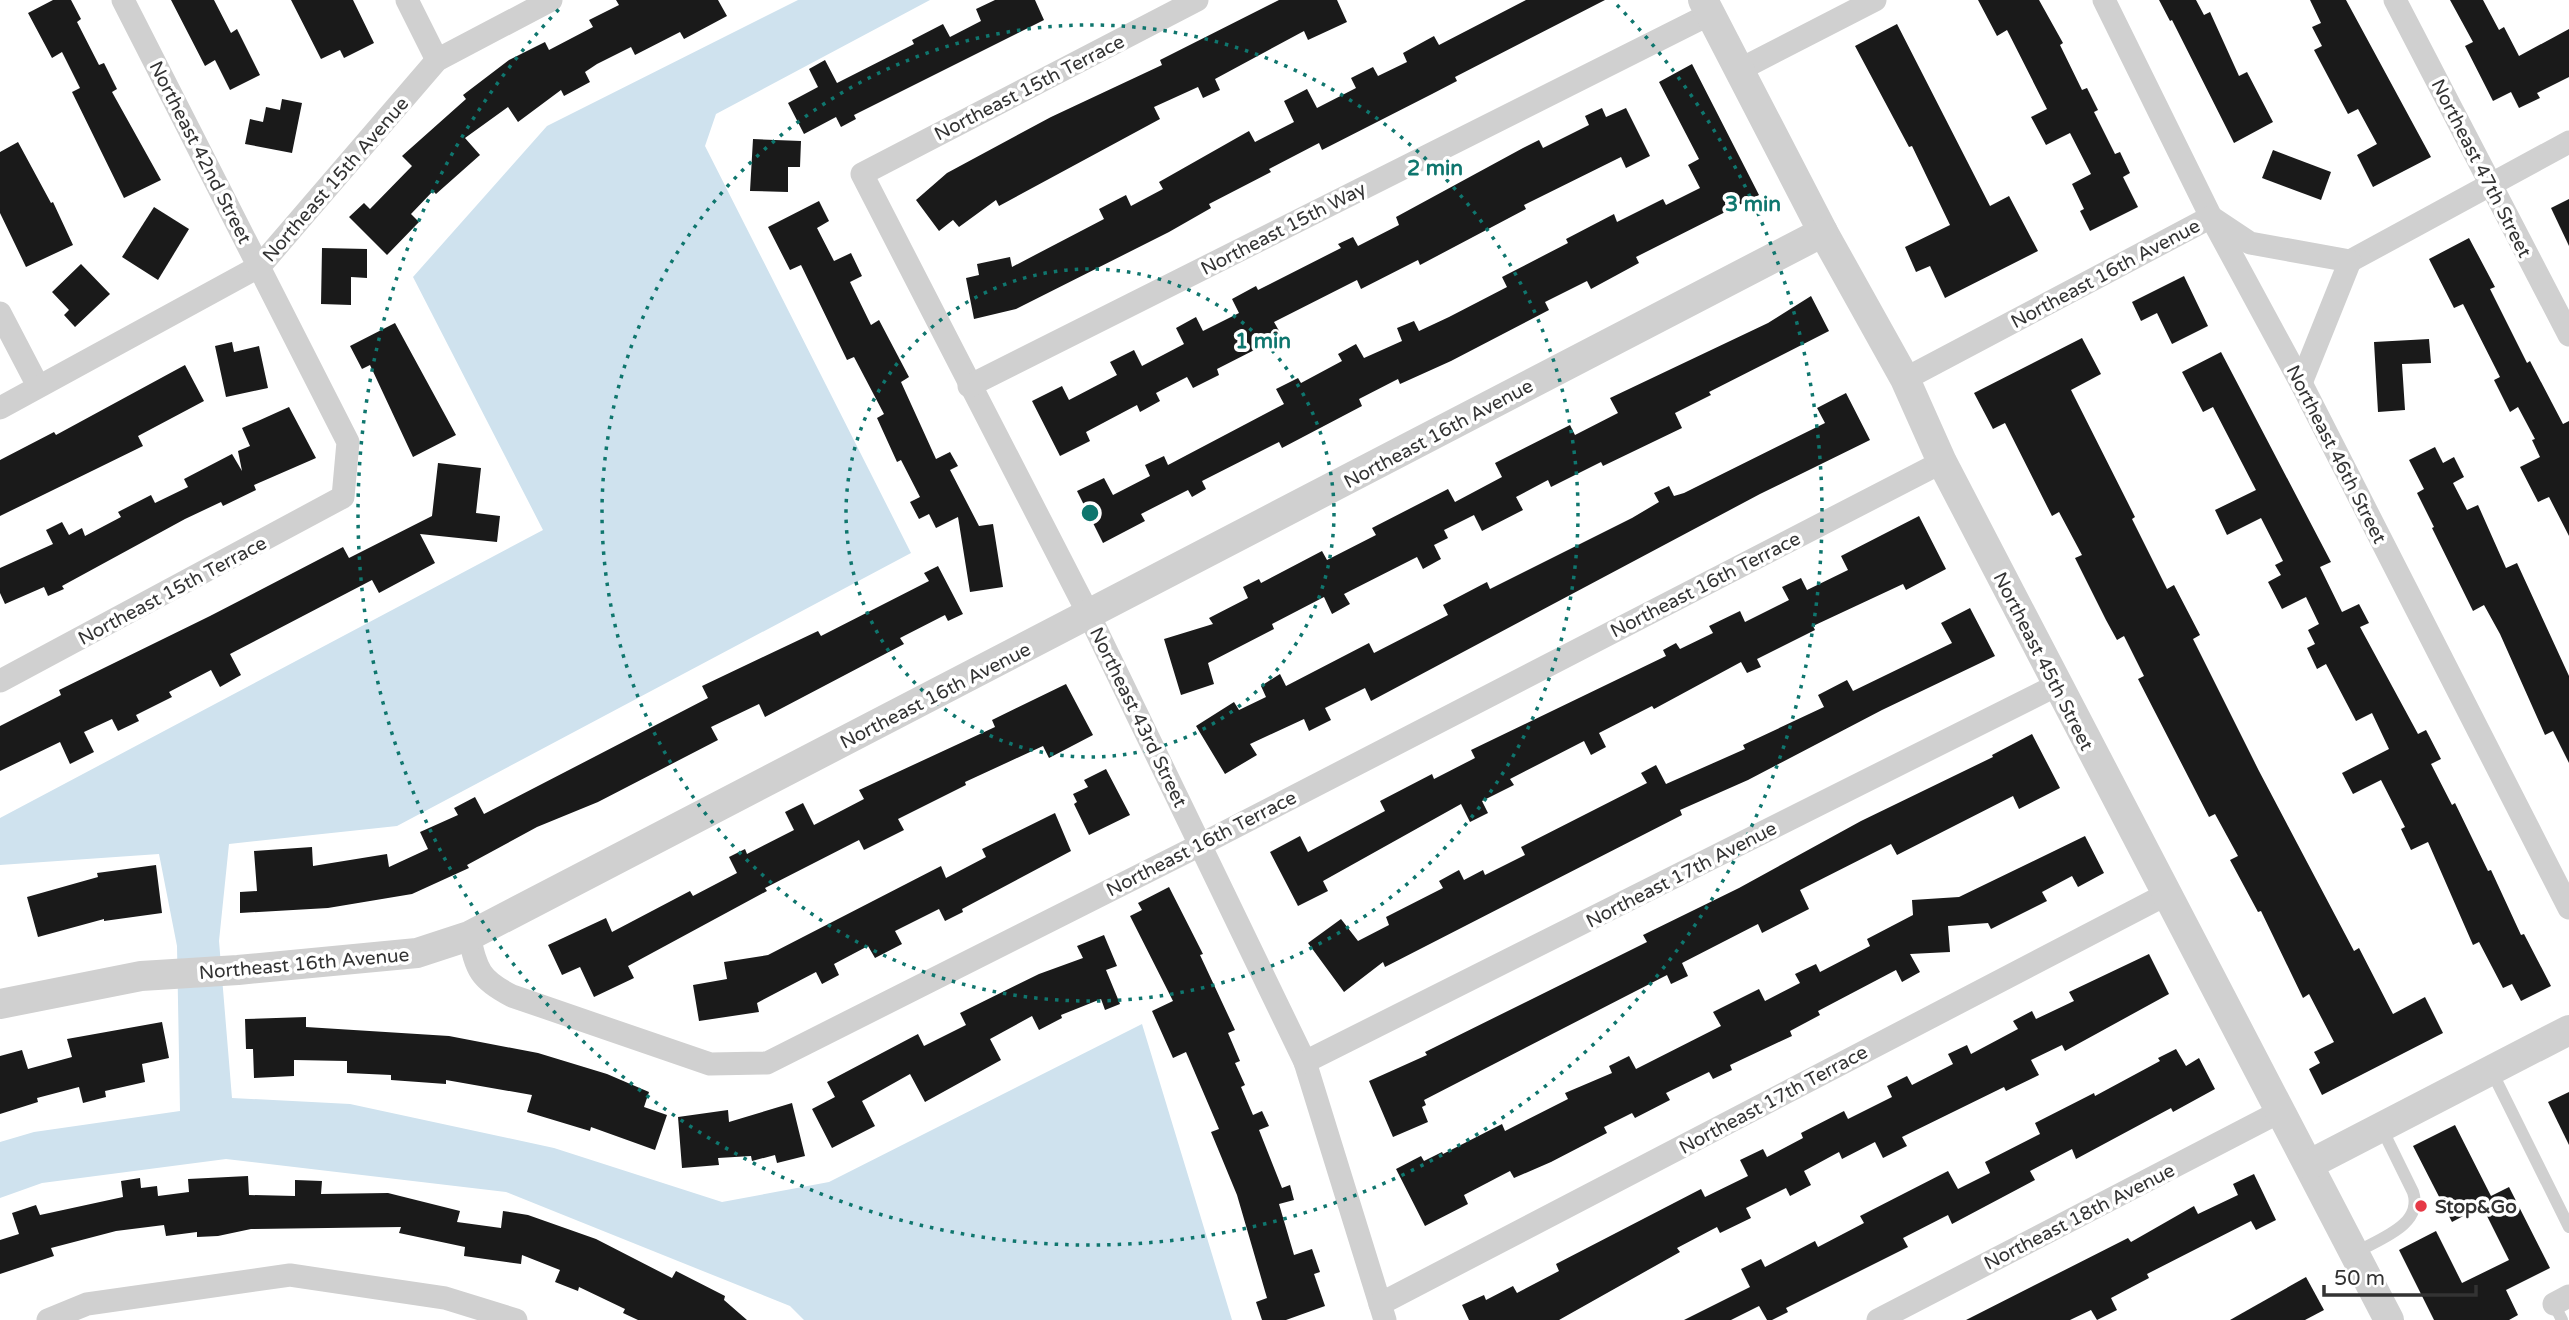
<svg xmlns="http://www.w3.org/2000/svg" width="2569" height="1320" font-family="'Varela Round',sans-serif">
<style>
.water{fill:#cfe2ee}
.building{fill:#1a1a1a}
.lines{fill:none;stroke-linecap:round;stroke-linejoin:round}
.service{stroke:#d0d0d0;stroke-width:12}
.minor{stroke:#d0d0d0;stroke-width:23}
.tertiary{stroke:#d0d0d0;stroke-width:30}
.ring{fill:none;stroke:#0f766e;stroke-width:3.5;stroke-dasharray:3.5 7}
.poi-dot{fill:#e63946;stroke:#fff;stroke-width:2.5}
.labels{text-anchor:middle;stroke-width:7;stroke-linejoin:round;paint-order:stroke}
.street-label{font-size:19px;fill:#333;stroke:#fff}
.poi-label{font-size:19px;font-weight:bold;fill:#333;stroke:#fff;text-anchor:start}
.centre{fill:#0f766e;stroke:#fff;stroke-width:3.5}
.ring-label{font-size:21px;text-anchor:middle;font-weight:bold;fill:#0f766e;stroke:#fff;stroke-width:7;stroke-linejoin:round;paint-order:stroke}
</style>
<rect width="100%" height="100%" fill="#fff"/>
<path class="water" d="M798 0H930L716 114 705 146 911 553 397 826 229 844 219 941 232 1098 350 1104 554 1148 722 1202 829 1182 1142 1024 1232 1320H804L790 1306 506 1192 226 1159 42 1183 0 1198V1142L34 1132 180 1111 177 946 159 854 0 865V818L543 530 413 277 547 126Z"/>
<g class="building">
<path d="M53 0H71L81 19 77 22 99 65 104 63 117 89 112 92 161 180 124 198 72 92 80 88 62 52 52 58 28 13Z"/>
<path d="M171 0H214L231 33 237 29 260 75 230 90 215 60 205 66Z"/>
<path d="M291 0H353L374 43 344 58 340 50 321 59Z"/>
<path d="M616 0H718L727 16 684 39 680 32 635 55 631 47 597 64 585 72 590 82 564 96 561 90 518 122 508 107 465 138 480 155 436 194 433 191 411 214 419 222 387 255 349 217 364 203 370 209 412 166 402 156 466 99 463 95 509 60 545 42 549 50 593 27 589 20 619 5Z"/>
<path d="M995 0H1035L1044 20 854 115 856 119 841 127 836 117 804 134 788 103 818 87 809 69 825 60 837 83 914 44 912 40 943 24 950 37 981 21 976 9Z"/>
<path d="M1279 0H1337L1347 22 1308 40 1304 31 1215 79 1220 90 1203 98 1198 87 1154 107 1160 119 999 206 996 200 959 227 953 220 939 231 916 200 947 173 1051 117 1162 65 1160 60Z"/>
<path d="M1526 0H1605L1455 77 1457 81 1432 94 1322 150 1319 143 1269 169 1271 172 1209 204 1211 208 1169 232 1016 309 974 319 966 278 979 275 977 264 1010 257 1012 267 1104 219 1099 209 1126 195 1131 206 1163 189 1159 182 1249 131 1255 142 1294 122 1284 101 1307 89 1317 108 1356 88 1351 78 1373 67 1378 76 1407 62 1403 53 1434 36 1439 45Z"/>
<path d="M1978 0H2039L2063 43 2060 45 2082 90 2087 88 2098 110 2094 112 2115 154 2120 152 2130 173 2123 177 2138 207 2090 231 2080 211 2084 209 2072 184 2091 174 2070 133 2046 145 2031 117 2047 109 2007 30 1997 36Z"/>
<path d="M2159 0H2196L2204 15 2210 12 2239 76 2247 72 2273 122 2234 143 2172 20 2170 21Z"/>
<path d="M2310 0H2346L2431 157 2373 187 2357 155 2377 144 2358 109 2348 114 2314 50 2322 46 2312 27 2321 23Z"/>
<path d="M2450 0H2483L2499 30 2504 27 2519 56 2569 29V77L2537 93 2540 98 2519 108 2511 92 2493 101 2465 46 2473 42Z"/>
<path d="M1897 24 1990 206 2009 196 2038 251 1945 298 1930 266 1916 272 1905 247 1950 225 1912 146 1909 147 1855 46Z"/>
<path d="M1692 64 1759 195 1636 257 1639 263 1591 289 1587 281 1545 302 1549 310 1451 361 1400 384 1398 379 1359 399 1362 406 1282 448 1279 442 1202 481 1206 489 1192 497 1188 490 1141 514 1145 521 1103 543 1077 491 1104 478 1113 495 1150 476 1145 465 1164 456 1168 465 1284 404 1276 389 1298 378 1301 383 1342 361 1338 354 1356 344 1364 358 1402 341 1397 328 1414 321 1419 331 1449 317 1507 287 1502 277 1568 243 1566 239 1614 214 1617 222 1663 199 1666 205 1700 188 1688 165 1699 159 1659 82Z"/>
<path d="M282 99 302 103 292 153 245 144 250 119 263 122 266 107 280 110Z"/>
<path d="M1602 108 1606 117 1626 108 1650 156 1626 168 1621 157 1524 205 1526 209 1420 265 1418 260 1361 289 1357 280 1274 322 1282 336 1217 369 1219 375 1193 388 1187 377 1156 393 1160 401 1140 412 1137 405 1086 432 1090 441 1060 456 1032 401 1062 386 1069 400 1117 375 1110 362 1134 350 1142 366 1184 344 1176 328 1196 317 1203 331 1239 313 1232 299 1256 286 1258 290 1341 248 1338 244 1353 237 1358 246 1399 225 1396 217 1523 148 1539 140 1543 148 1589 125 1585 116Z"/>
<path d="M753 139 801 141 800 167H788V192L750 191Z"/>
<path d="M18 142 51 203 53 202 73 245 26 267 0 213V152Z"/>
<path d="M2273 150 2331 172 2321 200 2262 178Z"/>
<path d="M2569 199V246L2551 208Z"/>
<path d="M819 201 829 221 817 228 834 261 851 253 862 276 850 282 871 325 879 320 909 377 901 382 936 459 950 452 958 466 950 470 979 526 993 524 1003 587 970 592 958 517 936 528 929 514 919 519 910 502 920 497 901 460 897 462 877 418 884 414 854 357 847 360 801 265 790 270 768 227Z"/>
<path d="M154 207 189 229 158 280 122 257Z"/>
<path d="M2469 238 2495 287 2490 289 2527 363 2530 361 2563 424 2569 421V536L2549 497 2538 502 2520 467 2540 457 2532 440 2535 439 2518 407 2510 412 2494 380 2500 377 2463 304 2454 308 2429 259Z"/>
<path d="M322 248 367 249V278L351 277V305L321 304Z"/>
<path d="M81 264 110 294 75 327 64 315 69 310 52 292Z"/>
<path d="M2184 276 2208 326 2172 344 2157 313 2141 321 2132 302Z"/>
<path d="M1811 296 1829 331 1709 392 1711 395 1675 413 1682 428 1603 466 1601 462 1551 487 1548 480 1516 497 1523 510 1482 531 1474 515 1444 530 1448 538 1434 545 1441 559 1423 569 1417 557 1344 594 1350 604 1332 614 1324 597 1272 624 1274 629 1208 663 1214 684 1181 695 1164 639 1213 624 1209 618 1248 598 1243 587 1259 579 1261 583 1322 551 1327 560 1376 535 1372 528 1448 489 1455 502 1502 477 1495 463 1570 425 1575 435 1618 413 1610 398 1768 323Z"/>
<path d="M395 323 456 435 413 457 370 365 362 369 350 346Z"/>
<path d="M2082 338 2101 374 2071 390 2135 517 2132 519 2167 589 2174 585 2200 635 2193 639 2259 771 2354 951 2359 948 2393 1014 2425 997 2443 1033 2322 1095 2309 1069 2320 1063 2314 1052 2334 1042 2309 994 2303 998 2261 911 2258 912 2230 860 2238 856 2215 814 2209 817 2138 679 2144 676 2124 636 2117 640 2106 620 2075 558 2082 555 2059 512 2052 516 2005 423 1993 429 1974 393Z"/>
<path d="M2429 339 2431 363 2402 364 2405 410 2378 412 2374 342Z"/>
<path d="M232 342 234 352 259 346 268 388 226 397 215 346Z"/>
<path d="M2221 352 2331 562 2320 567 2342 612 2359 604 2369 623 2360 627 2418 734 2426 730 2441 759 2431 764 2452 805 2455 803 2488 871 2491 870 2521 935 2524 934 2551 986 2521 1001 2512 984 2503 988 2479 942 2473 945 2428 842 2411 850 2401 829 2405 827 2381 780 2353 794 2342 773 2389 749 2372 713 2356 721 2326 664 2317 669 2307 648 2315 644 2308 630 2319 624 2306 597 2282 609 2268 582 2281 575 2275 565 2283 561 2261 518 2227 535 2215 510 2256 490 2213 407 2203 412 2182 372Z"/>
<path d="M185 365 204 401 138 436 143 446 0 516V460L54 432 56 435Z"/>
<path d="M1846 393 1870 440 1760 494 1371 701 1365 688 1325 708 1331 720 1309 731 1304 719 1250 744 1257 755 1225 774 1196 726 1234 702 1239 710 1266 697 1261 686 1280 674 1286 686 1369 643 1374 653 1448 615 1443 605 1487 582 1490 589 1632 518 1659 502 1654 493 1669 486 1674 496 1684 493 1825 423 1817 408Z"/>
<path d="M289 407 316 458 254 485 256 490 223 506 221 502 185 519 62 586 64 589 48 596 44 587 5 604 0 593V568L53 544 46 530 62 522 69 535 82 528 85 536 121 517 118 512 151 495 155 503 188 487 184 479 232 454 242 471 238 451 250 446 242 428Z"/>
<path d="M2435 447 2443 463 2454 457 2464 477 2453 483 2467 510 2478 505 2506 568 2517 563 2569 676V763L2553 731 2545 735 2500 634 2484 605 2473 611 2432 528 2434 527 2417 493 2424 489 2409 460Z"/>
<path d="M438 463 481 468 476 513 500 516 497 542 420 534 435 563 379 593 372 580 230 654 241 675 220 687 211 670 169 692 172 697 136 715 139 721 118 731 112 719 84 732 94 752 70 764 60 742 0 771V726L61 695 59 690 210 616 343 547 349 558 432 516Z"/>
<path d="M1919 516 1946 569 1906 590 1903 584 1813 626 1815 630 1757 659 1761 667 1747 673 1741 662 1654 709 1652 706 1599 733 1606 747 1591 755 1584 741 1510 779 1514 785 1482 801 1488 813 1470 822 1461 804 1323 881 1328 891 1298 906 1270 852 1300 836 1308 852 1385 811 1380 801 1432 774 1434 779 1475 758 1471 750 1666 656 1663 650 1676 643 1680 649 1713 633 1709 626 1740 611 1745 622 1789 600 1782 587 1801 578 1807 590 1848 570 1841 556Z"/>
<path d="M938 566 963 614 948 621 945 615 900 638 904 644 765 717 759 704 711 727 718 740 598 802 537 827 467 865 469 868 412 894 328 908 240 913V892L257 891 254 851 312 847 313 866 387 854 389 867 428 849 420 832 458 815 454 808 475 797 484 814 708 698 702 686 818 631 821 636 929 581 924 573Z"/>
<path d="M1970 608 1995 656 1882 710 1748 780 1680 810 1682 815 1385 967 1383 962 1344 992 1308 943 1341 919 1358 941 1389 925 1386 917 1443 888 1439 881 1459 870 1464 880 1483 870 1485 875 1525 855 1521 847 1647 783 1641 773 1656 765 1666 784 1745 749 1743 745 1824 707 1818 695 1847 680 1853 691 1952 643 1941 623Z"/>
<path d="M1066 684 1093 735 1049 758 1043 746 965 782 966 785 898 819 904 830 864 850 859 840 765 888 767 891 628 966 634 978 594 997 580 967 562 975 548 945 606 918 612 932 690 891 693 896 737 873 729 857 745 849 747 854 794 830 785 812 803 803 814 825 864 799 859 790 995 727 992 720Z"/>
<path d="M2032 734 2060 788 2019 809 2013 796 1897 855 1891 844 1800 890 1809 909 1762 933 1758 924 1682 963 1688 976 1671 984 1667 975 1424 1100 1426 1105 1422 1107 1428 1122 1393 1137 1369 1081 1427 1055 1425 1052 1647 942 1643 935 1739 888 1861 821 1993 757 1992 755Z"/>
<path d="M1106 769 1130 815 1089 835 1074 804 1077 802 1073 794 1088 787 1084 780Z"/>
<path d="M1055 813 1071 851 962 909 963 912 945 921 939 909 895 931 902 944 875 958 868 946 834 964 839 975 822 984 816 972 757 1003 759 1012 699 1021 693 985 727 979 724 962 768 955 941 866 946 878 986 857 982 849Z"/>
<path d="M2085 836 2104 873 2078 887 2072 876 2042 892 2047 901 1991 929 1988 923 1948 926 1950 952 1910 954 1920 972 1902 982 1896 970 1818 1011 1820 1015 1790 1031 1792 1036 1730 1065 1732 1070 1713 1079 1709 1072 1666 1093 1670 1100 1635 1118 1632 1113 1604 1127 1607 1133 1551 1162 1514 1178 1510 1171 1464 1195 1468 1204 1425 1226 1396 1169 1421 1156 1424 1161 1442 1152 1443 1154 1502 1124 1505 1131 1568 1099 1565 1093 1612 1073 1609 1066 1629 1056 1636 1069 1721 1026 1713 1012 1759 989 1765 1001 1800 983 1795 974 1816 964 1820 972 1870 946 1867 939 1913 915 1912 900 1959 897Z"/>
<path d="M156 865 162 913 104 921V919L38 937 27 897 98 877 97 873Z"/>
<path d="M1169 887 1203 954 1200 955 1235 1030 1228 1033 1240 1061 1235 1063 1245 1085 1241 1087 1253 1115 1262 1111 1269 1126 1259 1130 1282 1188 1290 1185 1294 1200 1279 1204 1294 1255 1312 1249 1320 1272 1314 1274 1325 1306 1286 1320H1262L1256 1302 1267 1298 1237 1195 1211 1132 1219 1129 1186 1052 1173 1058 1152 1011 1173 1001 1130 916 1142 910 1138 903Z"/>
<path d="M1104 935 1117 966 1106 970 1120 1004 1105 1010 1101 999 1061 1015 1062 1018 1039 1030 1032 1016 990 1039 1001 1060 925 1102 910 1074 862 1101 875 1126 832 1148 812 1109 835 1097 827 1082 918 1034 924 1046 966 1025 960 1013 1039 974 1083 958 1077 946Z"/>
<path d="M2149 954 2169 994 2065 1051 2062 1045 2031 1060 2039 1075 2006 1091 2004 1087 1902 1137 1907 1146 1883 1158 1875 1142 1842 1159 1839 1152 1804 1171 1811 1185 1790 1196 1786 1188 1746 1208 1751 1218 1720 1233 1717 1227 1677 1248 1680 1252 1559 1320H1469L1462 1305 1484 1295 1486 1300 1513 1286 1517 1293 1559 1271 1556 1264 1701 1189 1705 1197 1748 1176 1740 1160 1763 1149 1767 1157 1803 1138 1801 1133 1844 1111 1848 1119 1892 1097 1887 1086 1907 1076 1912 1085 1953 1064 1948 1054 1967 1045 1971 1054 2018 1029 2013 1021 2032 1011 2036 1019 2074 1001 2069 992Z"/>
<path d="M306 1017V1027L449 1036 538 1053 607 1074 649 1092 644 1107 667 1115 655 1150 591 1127 590 1131 527 1112 532 1095 446 1080V1084L391 1080V1075L347 1073V1061L294 1060V1076L254 1078 253 1049H246L245 1019Z"/>
<path d="M162 1022 169 1058 142 1064 145 1082 105 1091 106 1097 83 1103 79 1087 37 1098 38 1102 0 1114V1056L22 1050 28 1069 72 1057 67 1039Z"/>
<path d="M2176 1049 2186 1066 2199 1058 2215 1089 2173 1112 2171 1108 2076 1159 2072 1149 2030 1171 2035 1180 1952 1224 1948 1215 1903 1238 1908 1247 1786 1308 1788 1312 1772 1320H1767L1759 1306 1731 1320H1684L1750 1287 1741 1269 1761 1259 1765 1267 1815 1241 1818 1247 1864 1223 1860 1216 1948 1171 1958 1189 1990 1173 1985 1162 2040 1134 2035 1123 2094 1093 2095 1096 2160 1061 2158 1058Z"/>
<path d="M2569 1092V1145L2548 1102Z"/>
<path d="M792 1103 805 1156 777 1163 775 1155 752 1161 751 1156 718 1158 719 1165 682 1168 678 1117 728 1110 729 1122Z"/>
<path d="M2455 1125 2491 1196 2509 1187 2550 1268 2506 1290 2518 1315 2509 1320H2434L2399 1250 2436 1231 2462 1283 2509 1260 2482 1206 2452 1222 2413 1146Z"/>
<path d="M2254 1174 2276 1220 2256 1230 2251 1221 2147 1274 2149 1278 2111 1298 2117 1310 2097 1320 2091 1310 2070 1320H1966L2128 1238 2131 1242 2194 1206 2198 1214 2238 1195 2233 1184Z"/>
<path d="M248 1176 249 1195 295 1196V1180L322 1181 321 1194 388 1193 460 1211 457 1222 501 1228 503 1211 528 1215 596 1239 672 1278 676 1271 725 1296 724 1300 747 1320H638L623 1313 625 1309 579 1287 578 1291 555 1282 560 1270 522 1255 521 1264 464 1256 465 1247 399 1233 401 1227 251 1229 218 1236 197 1237V1232L166 1236 164 1225 116 1231 51 1248 54 1256 0 1274V1240L19 1234 12 1213 36 1205 40 1215 123 1197 121 1181 140 1178 141 1188 157 1186 158 1196 189 1192 188 1179Z"/>
<path d="M2306 1277 2324 1310 2305 1320H2230Z"/>
</g>
<g class="lines">
<g class="service">
<path d="M2491 1070 2569 1227"/>
<path d="M2355 1253C2379 1239 2424 1225 2413 1192L2381 1127"/>
<path d="M2554 1304 2562 1320"/>
</g>
<g class="minor">
<path d="M407 0 437 60"/>
<path d="M1197 0 862 174 1089 615 1305 1062 1385 1320"/>
<path d="M2104 0 2211 217 2301 383 2569 908"/>
<path d="M2395 0 2569 335"/>
<path d="M1739 70 1875 0"/>
<path d="M0 313 38 386"/>
<path d="M1905 379 2211 217 2250 243 2350 261 2569 142"/>
<path d="M2301 383 2350 261"/>
<path d="M969 386 1710 14"/>
<path d="M0 408 260 266 437 60 551 0"/>
<path d="M0 681 343 497 348 442 123 0"/>
<path d="M469 936C477 970 479 979 512 996L710 1064 767 1063 1202 844 1942 462"/>
<path d="M1305 1062 2057 685"/>
<path d="M1380 1304 2165 895"/>
<path d="M2554 1304 2569 1296"/>
<path d="M48 1320 87 1304 290 1275 445 1298 516 1320"/>
<path d="M1878 1320 2281 1111"/>
</g>
<g class="tertiary">
<path d="M1703 0 1823 232 1905 379 1942 462 2389 1320"/>
<path d="M0 1004 141 976 238 970 417 953 469 936 1823 232"/>
<path d="M2310 1164 2569 1030"/>
</g>
</g>
<g class="ring">
<circle cx="1090" cy="513" r="244"/>
<circle cx="1090" cy="513" r="488"/>
<path d="M1617 5A732 732 0 1 1 563 5"/>
</g>
<circle class="poi-dot" cx="2421" cy="1206" r="7"/>
<g class="labels">
<g class="street-label">
<text transform="translate(1029 87) rotate(-27)" y="7">Northeast 15th Terrace</text>
<text transform="translate(201 152) rotate(63)" y="7">Northeast 42nd Street</text>
<text transform="translate(2482 168) rotate(63)" y="7">Northeast 47th Street</text>
<text transform="translate(335 179) rotate(-49)" y="7">Northeast 15th Avenue</text>
<text transform="translate(1283 228) rotate(-27)" y="7">Northeast 15th Way</text>
<text transform="translate(2105 273) rotate(-28)" y="7">Northeast 16th Avenue</text>
<text transform="translate(1438 433) rotate(-28)" y="7">Northeast 16th Avenue</text>
<text transform="translate(2337 454) rotate(63)" y="7">Northeast 46th Street</text>
<text transform="translate(1705 584) rotate(-27)" y="7">Northeast 16th Terrace</text>
<text transform="translate(172 590) rotate(-28)" y="7">Northeast 15th Terrace</text>
<text transform="translate(2044 661) rotate(63)" y="7">Northeast 45th Street</text>
<text transform="translate(935 695) rotate(-27)" y="7">Northeast 16th Avenue</text>
<text transform="translate(1139 717) rotate(64)" y="7">Northeast 43rd Street</text>
<text transform="translate(1201 843) rotate(-27)" y="7">Northeast 16th Terrace</text>
<text transform="translate(1681 874) rotate(-27)" y="7">Northeast 17th Avenue</text>
<text transform="translate(304 963) rotate(-5)" y="7">Northeast 16th Avenue</text>
<text transform="translate(1773 1099) rotate(-28)" y="7">Northeast 17th Terrace</text>
<text transform="translate(2079 1216) rotate(-27)" y="7">Northeast 18th Avenue</text>
</g>
<g class="poi-label">
<text x="2435" y="1213">Stop&amp;Go</text>
</g>
</g>
<circle cx="1090" cy="513" r="10" class="centre"/>
<g class="ring-label">
<text x="1435" y="175">2 min</text>
<text x="1753" y="211">3 min</text>
<text x="1263" y="348">1 min</text>
</g>
<path d="M2324 1285v10h152v-10" fill="none" stroke="#333333" stroke-width="3.5"/>
<text x="2334" y="1285" font-size="21" fill="#333333" stroke="#ffffff" stroke-width="5" paint-order="stroke">50 m</text>
</svg>
